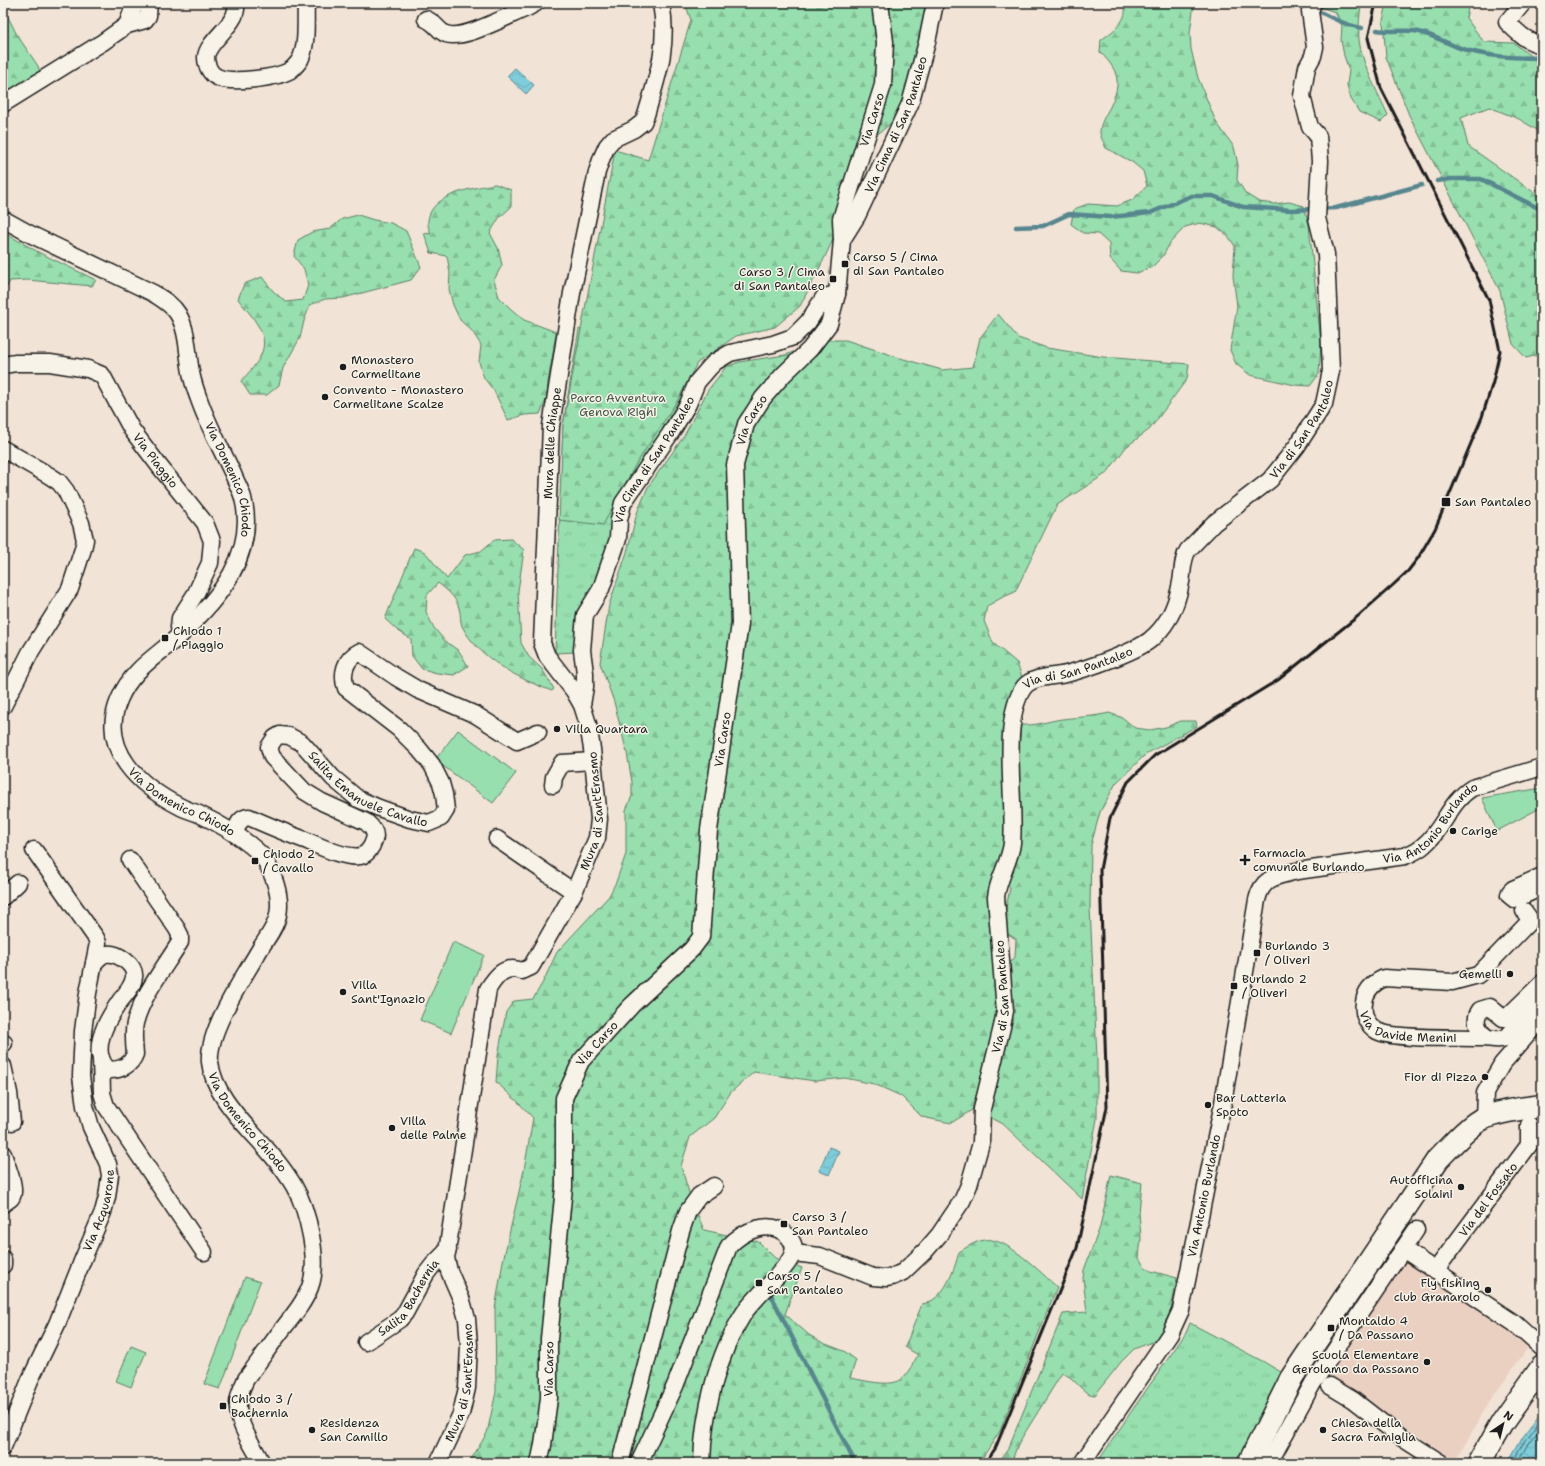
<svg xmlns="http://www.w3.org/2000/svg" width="1545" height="1466" font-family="'Shantell Sans',sans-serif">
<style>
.built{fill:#ead0c1}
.grass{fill:url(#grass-tufts);stroke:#5a7e65}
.forest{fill:url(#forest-firs);stroke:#5a7e65}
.pitch{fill:#97dfae;stroke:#5a7e65}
.water{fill:url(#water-waves);stroke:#57868e}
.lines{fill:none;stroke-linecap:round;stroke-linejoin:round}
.shore{stroke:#436368;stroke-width:1}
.stream{stroke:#57868e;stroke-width:4.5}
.street-casing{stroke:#1c1c1c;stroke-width:19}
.secondary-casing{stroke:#1c1c1c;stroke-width:25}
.street{stroke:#f7f3e8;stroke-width:16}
.secondary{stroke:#f7f3e8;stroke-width:22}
.rail{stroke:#1c1c1c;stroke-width:3}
.poi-dot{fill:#1c1c1c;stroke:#f7f3e8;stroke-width:1.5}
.labels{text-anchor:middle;stroke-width:3;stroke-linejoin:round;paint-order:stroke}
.street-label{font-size:12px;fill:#1c1c1c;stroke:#f7f3e8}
.poi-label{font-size:12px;fill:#1c1c1c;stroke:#f7f3e8;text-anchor:start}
.park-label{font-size:12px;fill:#415648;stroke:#f7f3e8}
</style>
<defs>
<pattern id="grass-tufts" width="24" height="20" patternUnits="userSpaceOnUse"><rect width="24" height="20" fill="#97dfae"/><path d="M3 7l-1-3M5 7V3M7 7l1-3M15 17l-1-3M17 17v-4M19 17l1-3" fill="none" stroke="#82bf95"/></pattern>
<pattern id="forest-firs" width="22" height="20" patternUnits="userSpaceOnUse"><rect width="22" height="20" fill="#97dfae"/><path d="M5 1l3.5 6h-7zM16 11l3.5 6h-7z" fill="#82bf95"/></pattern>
<pattern id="water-waves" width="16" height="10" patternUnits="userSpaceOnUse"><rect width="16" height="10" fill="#7ecdda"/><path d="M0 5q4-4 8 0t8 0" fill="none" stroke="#6cafba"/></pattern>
</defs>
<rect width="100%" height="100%" fill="#f1e3d6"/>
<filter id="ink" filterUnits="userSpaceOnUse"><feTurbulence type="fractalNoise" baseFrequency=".025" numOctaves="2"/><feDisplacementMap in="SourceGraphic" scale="8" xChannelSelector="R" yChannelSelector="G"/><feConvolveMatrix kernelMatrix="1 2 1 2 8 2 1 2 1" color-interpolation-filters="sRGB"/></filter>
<g filter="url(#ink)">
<path class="built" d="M1404 1259 1520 1335 1527 1349 1490 1401 1458 1456 1452 1458 1448 1456 1358 1396V1394L1328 1374Z"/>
<g class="grass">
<path d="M579 329 692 381 620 499 611 525 612 541 601 573 587 650 576 652 555 653 563 425Z"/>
<path d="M1190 1323 1264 1362 1284 1374 1235 1463H1097L1131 1412 1186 1333Z"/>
</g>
<g class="forest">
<path d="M685 3H928L909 90 896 119 874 137 862 161 867 167 823 261 800 306 775 327 736 336 697 363 679 398 636 464 603 525 559 520 563 425 615 150 648 160 691 20Z"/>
<path d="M1124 3H1194L1190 33 1191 49 1198 78 1216 122 1234 147 1238 165 1237 180 1246 194 1259 202 1274 204 1289 202 1304 206 1309 225 1321 343 1319 374 1310 386 1295 385 1250 375 1236 364 1230 350 1237 306 1233 276 1235 246 1228 236 1217 227 1200 223 1185 227 1170 243 1163 256 1152 267 1137 273 1121 271 1110 259 1109 244 1098 234 1083 233 1071 224 1074 209 1088 204 1117 206 1132 200 1147 186 1143 171 1132 162 1106 148C1104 143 1101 138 1100 133 1100 123 1105 116 1110 107 1122 82 1119 71 1100 52L1101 40C1113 31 1130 20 1124 3Z"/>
<path d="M1317 3H1361C1360 17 1357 33 1360 46 1364 68 1379 95 1388 115L1381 122 1359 112 1351 99 1347 85 1349 70 1344 56 1341 40 1342 26 1335 12 1320 7Z"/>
<path d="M1387 3H1469L1466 18 1484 42 1514 43 1542 65V133L1519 119 1489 107 1461 118 1468 146 1542 198V354L1526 358 1513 344 1500 291 1409 115 1386 57 1383 21Z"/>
<path d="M3 7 17 35 38 66 41 76 3 99Z"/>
<path d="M495 184 511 190V207L499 218 490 233 498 248 502 265 494 280 499 297 511 309 524 320 556 332 554 348 548 382 547 398 540 414 524 415 508 420 494 391 484 378 479 362 481 345 472 331 460 320 453 305 449 289 450 273 447 256 431 253 424 233 431 234C430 230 427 225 428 221 430 194 474 188 495 184Z"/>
<path d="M358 215 374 220 391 223 406 231 421 267 411 280 343 298 325 299 310 305 304 321 300 338 283 368 279 385 267 395H250L241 381C257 364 273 347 257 324 252 315 244 307 238 299L244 284 262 277 273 291 286 302 303 300 308 285 304 269 294 256 298 240 312 232 330 229 342 219Z"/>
<path d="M3 232 40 253 96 280 92 286 27 280 10 281 3 294Z"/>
<path d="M998 314 1018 338 1047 348 1103 357 1189 364 1187 379 1150 429 1126 447 1107 473 1057 505 1015 592 1001 598 987 606 984 621 993 643 1017 663 1022 677 1009 704 1007 806 996 980V1025L972 1110 951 1123 922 1117 901 1096 874 1084 845 1078 815 1081 754 1072 731 1092 714 1118 690 1137 681 1166 690 1196 704 1230 759 1242 775 1258 802 1268 785 1314 809 1335 823 1343 844 1351 856 1360 850 1378C863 1380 891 1388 902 1379 909 1372 913 1363 918 1355L905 1347 922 1304C944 1301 954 1271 959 1252 967 1247 974 1242 984 1240 1005 1235 1042 1274 1057 1287L1000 1431 979 1463H469L487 1433 496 1392 495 1309 503 1261 524 1170 533 1118 518 1102 496 1082 498 1056 506 1012 514 1001 533 999 543 982 557 952 609 896 616 882 626 854V810L632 796V782L627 753 614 702 600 663 609 605 627 552 637 513 648 487 684 436 708 390 726 367 739 362 785 355 799 350 811 340H846L900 358 942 370 973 367 980 338Z"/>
<path d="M511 539 524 550 518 591 521 643 529 657 542 669 554 689 552 691C519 679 478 658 462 626 460 621 461 614 459 608 456 597 447 590 438 583L427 595 426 612 434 628 445 641 459 651 468 666 454 675 437 673 422 669 412 656 411 639 397 630 385 619 414 548 425 552 447 579 465 555 481 551 494 540Z"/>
<path d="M1109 713 1123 718 1135 728 1150 730 1166 727 1181 721H1196L1197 726 1146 754 1116 783 1100 812 1091 845 1090 908 1097 1058V1119L1082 1199 1003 1124 988 1116 1008 966 1015 957 1016 939 1005 932V913L1010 888 1005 882 1021 725C1036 726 1048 721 1062 719 1078 717 1093 717 1109 713Z"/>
<path d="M1111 1175 1142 1183 1139 1213 1141 1238 1139 1258 1144 1266 1151 1271 1177 1278 1171 1310 1157 1340 1134 1349 1121 1362 1095 1395C1085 1395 1078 1384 1071 1378 1069 1376 1065 1375 1062 1373L1018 1444 1011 1463H998L1008 1449 1063 1314 1087 1312 1083 1278 1084 1270 1100 1227Z"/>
</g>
<g class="pitch">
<path d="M458 730 516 773 493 803 435 760Z"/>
<path d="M1542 788V807L1497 831 1482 798Z"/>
<path d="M453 942 484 955 451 1033 420 1020Z"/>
<path d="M245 1277 260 1282 220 1389 204 1384Z"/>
<path d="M131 1346 146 1352 131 1387 116 1381Z"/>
</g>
<g class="water">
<path d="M515 68 534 85 526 94 507 76Z"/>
<path d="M829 1147 839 1151 829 1175 819 1171Z"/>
<path d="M1542 1411V1463H1508L1523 1437Z"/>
</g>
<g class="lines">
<g class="shore">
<path d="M1513 1463 1526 1440 1542 1418"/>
<path d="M1518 1463 1530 1442 1542 1426"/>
</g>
<g class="stream">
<path d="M1303 3C1321 12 1342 25 1362 28"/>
<path d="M1377 30C1390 32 1402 30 1414 31 1430 33 1445 43 1460 48 1486 57 1515 58 1542 58"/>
<path d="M1437 181 1451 179H1481L1542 210"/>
<path d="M1016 227 1043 226 1069 214 1110 217 1150 213 1191 196H1213L1243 207 1292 210 1336 208 1422 185"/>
<path d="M768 1289 855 1463"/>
</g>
<g class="street-casing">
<g id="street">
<path d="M237 3C236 8 236 14 233 18 227 30 207 44 206 57 206 65 210 74 217 77 231 84 276 78 289 71 293 69 297 64 300 60 308 44 305 21 306 3"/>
<path d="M1523 3 1507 22C1518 33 1527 42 1542 45"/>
<path d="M426 19C436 23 438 31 446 34 463 41 509 15 527 8L536 3"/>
<path d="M127 25 145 20 148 16 149 3"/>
<path d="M3 104 103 42 127 25 135 3"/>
<path id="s1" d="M3 219 32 235 153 293C162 299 172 304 178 314 189 333 187 356 192 377 194 386 197 394 200 402 209 427 222 450 233 474 236 482 241 490 243 498 257 553 219 599 181 634 158 656 132 668 119 700 98 750 141 787 181 807 187 810 194 812 199 814 218 823 234 832 250 845 255 849 260 853 264 858 273 874 282 896 278 915 276 927 266 939 260 949 244 977 207 1031 210 1062 213 1090 235 1114 253 1134 268 1150 283 1167 294 1186 308 1210 320 1261 310 1287 304 1303 292 1317 281 1331 269 1347 258 1363 246 1379 242 1387 238 1396 238 1405 237 1424 254 1447 262 1463"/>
<path id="s2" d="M842 240 857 216 910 104 927 42 935 3"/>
<path id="s3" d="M3 365 16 363H50L88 369 102 375 132 430 160 467 205 523 212 541 210 563 196 593 180 618 179 627 181 635"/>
<path d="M3 449 50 476 59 482 66 491 81 523 85 540 83 549 70 589 31 651 3 706"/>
<path id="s4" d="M582 705 585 687V673L582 650 585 615 601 589 618 539 619 520 623 503 670 434 688 404 697 382 710 367 715 362 730 353 773 344 793 337 808 322 824 297 837 294"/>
<path d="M553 785 554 777 562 763 593 761"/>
<path id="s5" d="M235 833C238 825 239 818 249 817 267 825 286 833 305 840 319 846 345 859 360 856 367 855 372 847 374 840 377 833 372 827 366 822L322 802 304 791 272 757 269 747 275 738 280 735 289 736 302 743 333 778 358 799 379 808 410 819 429 823 441 818 446 810 444 794 441 783 432 765 419 749 399 729 346 688C341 674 345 659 359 652L396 677 418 690 476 715 517 741 538 732"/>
<path d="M497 839 574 892"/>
<path d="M1542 876 1513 889 1510 892 1509 895 1514 899 1518 898 1542 887"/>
<path d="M3 897 18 883"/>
<path id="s6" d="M1524 911 1529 918 1528 923 1478 975 1452 982 1384 978C1373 983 1365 991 1364 1003 1362 1014 1367 1025 1377 1031 1394 1040 1460 1037 1482 1038 1490 1038 1498 1041 1506 1038L1542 998"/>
<path d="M94 963C98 959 101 955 106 954 117 952 136 965 134 977 133 986 126 994 120 1001 110 1016 97 1036 100 1055 102 1062 104 1067 110 1070 121 1070 131 1065 135 1054 134 1044 133 1032 135 1023 142 995 165 967 180 942V935L177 929 130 860"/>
<path d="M1488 1038C1478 1032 1473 1020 1480 1010L1490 1007 1503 1018H1506L1542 983"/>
<path d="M3 1044 4 1043"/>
<path d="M101 1058 102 1093 106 1106 204 1252"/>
<path d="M3 1066 9 1093 12 1122"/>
<path d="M1484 1118 1485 1093 1502 1064 1542 1018"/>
<path d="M3 1154C6 1164 18 1190 11 1198 9 1200 5 1202 3 1204"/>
<path d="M1403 1249 1514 1323 1542 1348"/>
<path id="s7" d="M793 1253 820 1256 873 1277 887 1278 892 1277 903 1272 926 1250 939 1235 962 1201 969 1185 981 1143 982 1109 1002 1027 1005 1011 996 897C998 878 1010 862 1012 843 1016 802 1000 720 1024 687 1033 676 1053 677 1066 674 1086 669 1135 652 1150 640 1156 635 1164 626 1168 619 1174 610 1179 594 1181 582 1183 572 1182 559 1188 550L1214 523 1270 480 1297 446 1324 404 1331 371 1326 254 1317 218 1320 161 1318 136 1310 127 1302 96 1307 67 1313 56 1315 47 1310 11 1313 3"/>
<path d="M3 1259V1265"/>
<path id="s8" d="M1435 1271 1529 1145V1125"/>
<path id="s9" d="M366 1342 400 1319 405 1313 426 1274 433 1265 448 1250"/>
<path d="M1330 1386 1353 1400 1402 1438 1441 1463"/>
<path id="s10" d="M3 1447 30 1380 57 1324 83 1259 103 1212 107 1197 110 1175 108 1164 91 1127 85 1106 81 1076 83 1031 88 993 98 943 96 938 34 850"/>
<path id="s11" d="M438 1463 461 1414 467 1388 469 1345 467 1319 462 1301 449 1271 446 1258 488 989C496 976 505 964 522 971L531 967 574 892 597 838 599 819 592 749 588 724 582 705 574 691 547 656 542 643 551 426 572 293 597 172 602 157 607 146 613 139 634 129 643 122 646 115C658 75 669 45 661 3"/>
<path id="s12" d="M539 1463 543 1445 549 1398V1339L564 1187V1098L581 1061 632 1005 692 949 701 937 709 830 740 624 735 465 746 424 763 398 783 375 810 349 829 324 837 294 842 240 841 219 883 85 885 42 880 3"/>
<path d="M620 1463 681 1231 688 1211 699 1196 714 1186"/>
<path d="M639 1463 675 1386 729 1246C743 1231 771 1218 788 1236 792 1240 795 1246 793 1252 791 1266 754 1298 744 1313 717 1355 703 1414 702 1463"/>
<path id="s13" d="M1082 1463 1170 1334 1181 1310 1223 1103 1257 900C1262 877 1277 876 1297 871L1405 856C1412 853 1419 850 1424 845 1444 829 1449 802 1472 788L1542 767"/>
<path d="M1269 1463 1313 1383 1416 1230"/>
</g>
</g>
<g class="secondary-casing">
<g id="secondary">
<path d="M1249 1463 1292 1377 1438 1159C1449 1148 1470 1124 1484 1118 1499 1111 1526 1108 1542 1106"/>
<path d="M1479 1463 1502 1423 1542 1367"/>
</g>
</g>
<use href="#street" class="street"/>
<use href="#secondary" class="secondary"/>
<path class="rail" d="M985 1463 995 1449 1077 1248 1107 1107 1100 870 1110 818 1128 782 1155 755 1278 680 1357 617 1392 586 1408 571 1418 558 1435 529 1482 417 1493 382 1500 351 1489 300 1381 88 1368 38 1376 3"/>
</g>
</g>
<g class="poi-dot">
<rect x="841" y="260" width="8" height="8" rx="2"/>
<rect x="829" y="275" width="8" height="8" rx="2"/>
<circle cx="343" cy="367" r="4"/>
<circle cx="325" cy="397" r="4"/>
<rect x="1441" y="497" width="10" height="10" rx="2"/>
<rect x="161" y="634" width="8" height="8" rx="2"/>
<circle cx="557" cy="729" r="4"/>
<circle cx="1453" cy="831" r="4"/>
<path d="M1243 854h4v4h4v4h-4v4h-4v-4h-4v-4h4z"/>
<rect x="251" y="857" width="8" height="8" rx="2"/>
<rect x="1253" y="949" width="8" height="8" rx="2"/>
<circle cx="1510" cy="974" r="4"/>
<rect x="1230" y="982" width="8" height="8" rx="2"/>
<circle cx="343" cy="992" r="4"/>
<circle cx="1485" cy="1077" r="4"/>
<circle cx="1208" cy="1105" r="4"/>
<circle cx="392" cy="1128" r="4"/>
<circle cx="1461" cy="1187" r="4"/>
<rect x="780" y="1220" width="8" height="8" rx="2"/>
<rect x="755" y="1279" width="8" height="8" rx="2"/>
<circle cx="1488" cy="1290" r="4"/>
<rect x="1327" y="1324" width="8" height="8" rx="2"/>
<circle cx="1427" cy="1362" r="4"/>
<rect x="219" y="1402" width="8" height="8" rx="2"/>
<circle cx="312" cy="1430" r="4"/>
<circle cx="1323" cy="1430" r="4"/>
</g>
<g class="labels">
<g class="street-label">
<text dy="4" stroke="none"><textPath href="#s12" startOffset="1438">Via Carso</textPath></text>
<text dy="4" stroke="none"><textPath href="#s2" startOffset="128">Via Cima di San Pantaleo</textPath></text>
<text dy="4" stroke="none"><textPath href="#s12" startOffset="1103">Via Carso</textPath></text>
<text dy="4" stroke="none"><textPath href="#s7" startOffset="1138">Via di San Pantaleo</textPath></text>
<text dy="4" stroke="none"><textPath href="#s11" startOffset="1094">Mura delle Chiappe</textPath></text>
<text dy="4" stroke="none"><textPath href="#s3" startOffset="202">Via Piaggio</textPath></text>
<text dy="4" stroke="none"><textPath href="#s4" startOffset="263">Via Cima di San Pantaleo</textPath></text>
<text dy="4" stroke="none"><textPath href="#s1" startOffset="375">Via Domenico Chiodo</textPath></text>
<text dy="4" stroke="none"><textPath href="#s7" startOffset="791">Via di San Pantaleo</textPath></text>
<text dy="4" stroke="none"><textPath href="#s12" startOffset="779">Via Carso</textPath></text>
<text dy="4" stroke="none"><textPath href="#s5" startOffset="435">Salita Emanuele Cavallo</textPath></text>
<text dy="4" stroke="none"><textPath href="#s1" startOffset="781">Via Domenico Chiodo</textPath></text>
<text dy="4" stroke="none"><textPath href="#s11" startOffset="711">Mura di Sant'Erasmo</textPath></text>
<text dy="4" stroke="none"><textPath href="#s13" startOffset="802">Via Antonio Burlando</textPath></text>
<text dy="4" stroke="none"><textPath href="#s7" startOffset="418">Via di San Pantaleo</textPath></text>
<text dy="4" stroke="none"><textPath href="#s6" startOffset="275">Via Davide Menini</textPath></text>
<text dy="4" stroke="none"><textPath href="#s12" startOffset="431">Via Carso</textPath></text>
<text dy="4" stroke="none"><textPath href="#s1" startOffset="1177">Via Domenico Chiodo</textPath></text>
<text dy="4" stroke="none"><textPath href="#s13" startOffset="299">Via Antonio Burlando</textPath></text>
<text dy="4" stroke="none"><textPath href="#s8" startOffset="89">Via del Fossato</textPath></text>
<text dy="4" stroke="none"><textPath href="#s10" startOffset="256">Via Acquarone</textPath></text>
<text dy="4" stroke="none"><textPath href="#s9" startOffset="63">Salita Bachernia</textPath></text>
<text transform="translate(549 1369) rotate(-89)" y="4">Via Carso</text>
<text dy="4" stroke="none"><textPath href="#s11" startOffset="85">Mura di Sant'Erasmo</textPath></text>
</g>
<g class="poi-label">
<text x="853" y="261">Carso 5 / Cima<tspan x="853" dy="14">di San Pantaleo</tspan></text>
<text x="825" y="276" text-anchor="end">Carso 3 / Cima<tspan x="825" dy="14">di San Pantaleo</tspan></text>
<text x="351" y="364">Monastero<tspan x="351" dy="14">Carmelitane</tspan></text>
<text x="333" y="394">Convento - Monastero<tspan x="333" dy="14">Carmelitane Scalze</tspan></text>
<text x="1455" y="506">San Pantaleo</text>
<text x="173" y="635">Chiodo 1<tspan x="173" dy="14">/ Piaggio</tspan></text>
<text x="565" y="733">Villa Quartara</text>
<text x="1461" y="835">Carige</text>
<text x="1253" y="857">Farmacia<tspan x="1253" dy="14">comunale Burlando</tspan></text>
<text x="263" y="858">Chiodo 2<tspan x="263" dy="14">/ Cavallo</tspan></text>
<text x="1265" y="950">Burlando 3<tspan x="1265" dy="14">/ Oliveri</tspan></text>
<text x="1502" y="978" text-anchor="end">Gemelli</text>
<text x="1242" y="983">Burlando 2<tspan x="1242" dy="14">/ Oliveri</tspan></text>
<text x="351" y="989">Villa<tspan x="351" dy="14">Sant'Ignazio</tspan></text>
<text x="1477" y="1081" text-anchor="end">Fior di Pizza</text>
<text x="1216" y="1102">Bar Latteria<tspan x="1216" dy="14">Spoto</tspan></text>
<text x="400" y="1125">Villa<tspan x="400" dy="14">delle Palme</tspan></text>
<text x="1453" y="1184" text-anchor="end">Autofficina<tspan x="1453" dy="14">Solaini</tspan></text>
<text x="792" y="1221">Carso 3 /<tspan x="792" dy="14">San Pantaleo</tspan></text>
<text x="767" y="1280">Carso 5 /<tspan x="767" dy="14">San Pantaleo</tspan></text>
<text x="1480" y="1287" text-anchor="end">Fly fishing<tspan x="1480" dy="14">club Granarolo</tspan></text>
<text x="1339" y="1325">Montaldo 4<tspan x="1339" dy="14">/ Da Passano</tspan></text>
<text x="1419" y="1359" text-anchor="end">Scuola Elementare<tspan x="1419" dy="14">Gerolamo da Passano</tspan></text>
<text x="231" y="1403">Chiodo 3 /<tspan x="231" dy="14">Bachernia</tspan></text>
<text x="320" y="1427">Residenza<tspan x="320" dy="14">San Camillo</tspan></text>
<text x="1331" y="1427">Chiesa della<tspan x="1331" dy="14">Sacra Famiglia</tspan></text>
</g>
<g class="park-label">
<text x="618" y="402">Parco Avventura<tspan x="618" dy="14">Genova Righi</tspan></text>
</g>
</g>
<rect width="1545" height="1466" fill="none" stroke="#f7f3e8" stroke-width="16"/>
<rect x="8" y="8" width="1529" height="1450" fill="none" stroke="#1c1c1c" stroke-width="1.5" filter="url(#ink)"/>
<g transform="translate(1503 1424) rotate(35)" stroke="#f7f3e8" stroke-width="3" paint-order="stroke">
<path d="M0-3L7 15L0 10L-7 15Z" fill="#1c1c1c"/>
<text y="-6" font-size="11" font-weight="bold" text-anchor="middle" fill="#1c1c1c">N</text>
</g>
</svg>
